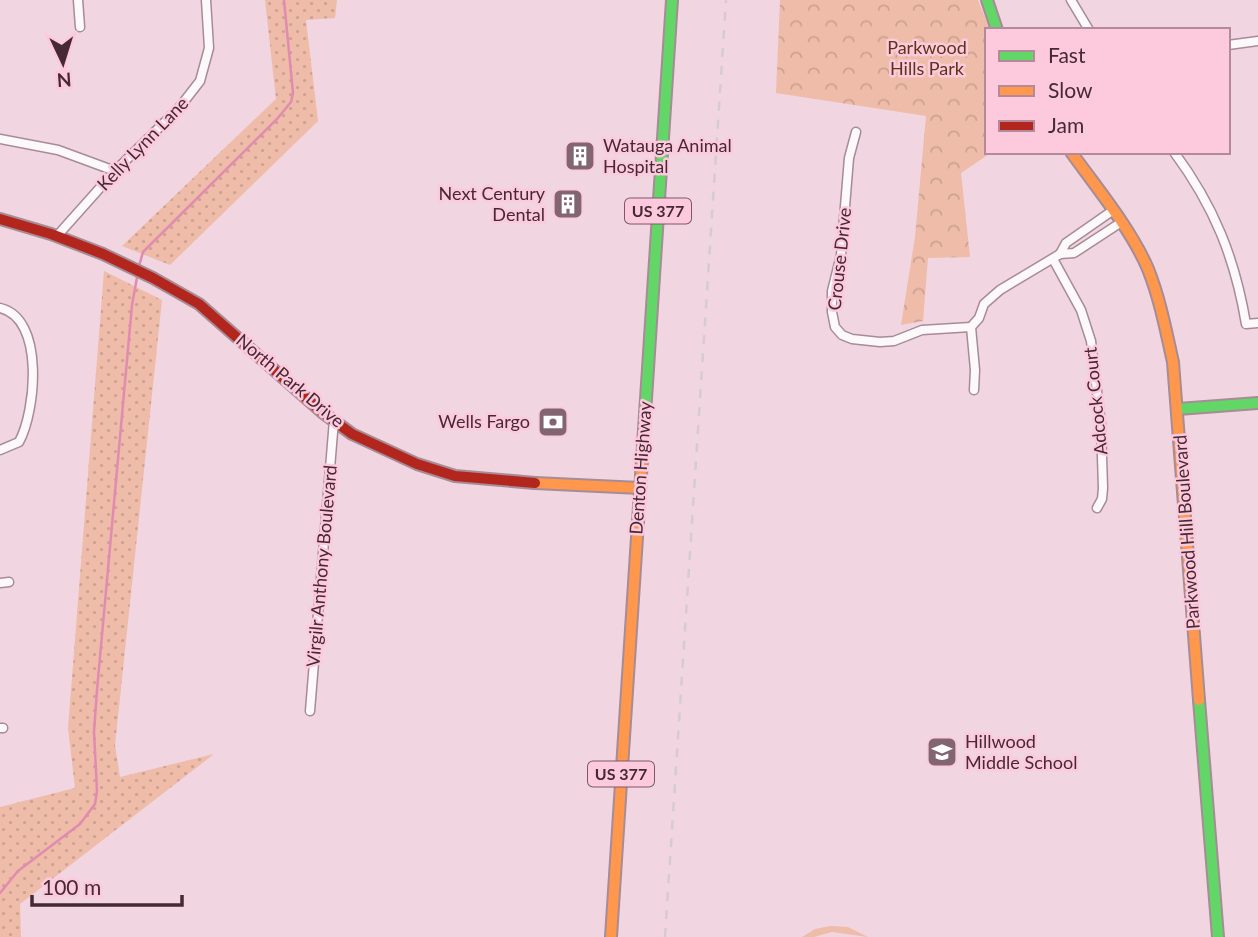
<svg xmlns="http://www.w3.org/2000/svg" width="1258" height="937" font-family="Lato,sans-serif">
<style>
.grass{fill:url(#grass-dots)}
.park{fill:url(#park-crowns)}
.garden{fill:#eebca8}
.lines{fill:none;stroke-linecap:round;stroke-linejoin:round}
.stream{stroke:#e28bb1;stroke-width:2.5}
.street-casing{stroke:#a68c97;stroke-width:11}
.fast-casing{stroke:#a68c97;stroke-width:14}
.slow-casing{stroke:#a68c97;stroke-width:14}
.jam-casing{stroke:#a68c97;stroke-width:14}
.street{stroke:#fdf9fa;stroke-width:8}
.fast{stroke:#63d668;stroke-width:10}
.slow{stroke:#ff974d;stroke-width:10}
.jam{stroke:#b3261e;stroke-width:10}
.rail{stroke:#d6ccd0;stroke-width:2.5;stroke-dasharray:9 9;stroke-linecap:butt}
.labels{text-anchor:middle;stroke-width:5;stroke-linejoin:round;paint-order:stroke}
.shield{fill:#fccadc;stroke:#7d5967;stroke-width:2}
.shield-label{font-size:16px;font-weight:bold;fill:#472835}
.park-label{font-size:18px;fill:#5d3416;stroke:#fccadc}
.street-label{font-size:18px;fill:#472835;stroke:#fccadc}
.poi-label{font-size:18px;fill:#472835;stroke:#fccadc;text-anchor:start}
</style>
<defs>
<pattern id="grass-dots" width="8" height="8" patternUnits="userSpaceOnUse" patternTransform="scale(1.75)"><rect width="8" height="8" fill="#eebca8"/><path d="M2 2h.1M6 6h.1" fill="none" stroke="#cda291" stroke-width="1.8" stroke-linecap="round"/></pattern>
<pattern id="park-crowns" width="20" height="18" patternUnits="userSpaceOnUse" patternTransform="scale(1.75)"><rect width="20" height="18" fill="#eebca8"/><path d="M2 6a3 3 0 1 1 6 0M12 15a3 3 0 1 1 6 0" fill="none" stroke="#cda291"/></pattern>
</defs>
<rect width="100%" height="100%" fill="#f1d5e0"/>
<g class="grass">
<path d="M265 0H337L335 18 306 20 318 121 170 265 122 246 276 99Z"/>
<path d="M104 271 162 300 115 745 120 777 214 754 20 904 21 937H0V807L75 788 68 728Z"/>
</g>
<path class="park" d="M780 0H978L990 30H987V152H992L961 173 970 257 928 258 923 321 901 325 915 237 926 116 776 93Z"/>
<path class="garden" d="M831 926 848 927 868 937 832 932 814 937H802L815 929Z"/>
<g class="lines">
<g class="stream">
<path d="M139 266 143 252 277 119 291 102 293 93 284 0"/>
<path d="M0 893 18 871 80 824 95 804 97 791 94 732 97 690 132 305 138 272"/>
</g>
<g class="street-casing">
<g id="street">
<path d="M78 0 80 27"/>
<path d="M1071 0 1089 30"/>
<path d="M1228 45 1258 41"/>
<path d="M856 132 849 158 841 255 832 291V312L835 327 842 335 852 339 880 342 894 341 922 330 971 327"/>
<path d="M0 139 58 150 115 171"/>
<path d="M1174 152C1214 206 1235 258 1246 324L1258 323"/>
<path d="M57 236 115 171 179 108 200 81 209 48 206 0"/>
<path d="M1060 254 1066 243 1112 211"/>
<path d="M1053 259 1081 310 1091 341 1101 425 1103 488 1102 499 1097 508"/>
<path d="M0 308C45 318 36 411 19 442L0 450"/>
<path d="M974 390 975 370 971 327 979 318 984 304 1000 290 1060 254 1074 253 1120 223"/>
<path d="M0 583 9 582"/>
<path d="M310 711 334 420"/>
<path d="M0 728H3"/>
</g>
</g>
<g class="fast-casing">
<g id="fast">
<path d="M987 0 997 30"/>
<path d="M1178 409 1258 403"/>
<path d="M643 445 672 0"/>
<path d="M1199 700 1218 937"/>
</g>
</g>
<g class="slow-casing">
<g id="slow">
<path d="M1071 152C1096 187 1131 229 1148 269 1160 299 1166 331 1173 362L1199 700"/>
<path d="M535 483 640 488"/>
<path d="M611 937 643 445"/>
</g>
</g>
<g class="jam-casing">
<path id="jam" d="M0 219 51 234 103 254 153 278 199 304 322 412 352 434 417 464 455 476 535 483"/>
</g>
<use href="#street" class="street"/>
<use href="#fast" class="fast"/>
<use href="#slow" class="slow"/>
<use href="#jam" class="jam"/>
<path class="rail" d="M665 937 726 0"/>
</g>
<defs>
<g id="building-square" transform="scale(1.575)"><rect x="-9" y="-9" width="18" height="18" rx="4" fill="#826571" stroke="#fccadc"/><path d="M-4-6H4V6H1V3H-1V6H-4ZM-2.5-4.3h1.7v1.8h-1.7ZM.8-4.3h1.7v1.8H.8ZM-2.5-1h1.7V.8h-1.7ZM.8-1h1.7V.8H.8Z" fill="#fff"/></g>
<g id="bank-square" transform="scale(1.575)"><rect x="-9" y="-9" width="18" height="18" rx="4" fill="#826571" stroke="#fccadc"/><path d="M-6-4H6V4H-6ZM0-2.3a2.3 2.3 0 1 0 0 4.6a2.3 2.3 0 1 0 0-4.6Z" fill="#fff"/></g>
<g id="school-square" transform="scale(1.575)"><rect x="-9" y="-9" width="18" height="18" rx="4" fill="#826571" stroke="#fccadc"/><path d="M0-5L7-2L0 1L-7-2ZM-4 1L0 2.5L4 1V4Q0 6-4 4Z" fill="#fff"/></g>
</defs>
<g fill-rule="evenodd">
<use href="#building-square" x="580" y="156"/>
<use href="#building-square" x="568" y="204"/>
<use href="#bank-square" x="553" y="422"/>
<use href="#school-square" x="942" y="752"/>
</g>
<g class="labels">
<g class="shield">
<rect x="625" y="198.5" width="66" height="25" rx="5"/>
<rect x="588" y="761.5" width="66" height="25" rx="5"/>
</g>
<g class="shield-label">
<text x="658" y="217">US 377</text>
<text x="621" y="780">US 377</text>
</g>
<g class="park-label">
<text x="927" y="54">Parkwood<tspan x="927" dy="21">Hills Park</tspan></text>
</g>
<g class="street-label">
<text transform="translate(143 144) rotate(-46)" y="6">Kelly Lynn Lane</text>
<text transform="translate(840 259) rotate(-84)" y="6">Crouse Drive</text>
<text transform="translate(290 381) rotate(40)" y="6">North Park Drive</text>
<text transform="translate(1096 401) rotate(-96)" y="6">Adcock Court</text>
<text transform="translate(641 468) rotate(-86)" y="6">Denton Highway</text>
<text transform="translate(1187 532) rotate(-94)" y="6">Parkwood Hill Boulevard</text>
<text transform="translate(322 566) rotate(-85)" y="6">Virgilr Anthony Boulevard</text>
</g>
<g class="poi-label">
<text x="603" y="152">Watauga Animal<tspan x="603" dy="21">Hospital</tspan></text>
<text x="545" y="200" text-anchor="end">Next Century<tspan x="545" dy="21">Dental</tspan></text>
<text x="530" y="428" text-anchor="end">Wells Fargo</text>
<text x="965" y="748">Hillwood<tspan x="965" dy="21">Middle School</tspan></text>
</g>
</g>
<rect x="985" y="28" width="245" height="126" fill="#fccadc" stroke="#b48999" stroke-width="2"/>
<rect x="999" y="51" width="35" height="10" fill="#63d668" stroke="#b48999" stroke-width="2"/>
<text x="1048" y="63" font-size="21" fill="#472835">Fast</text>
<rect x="999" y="86" width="35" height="10" fill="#ff974d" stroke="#b48999" stroke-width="2"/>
<text x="1048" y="98" font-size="21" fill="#472835">Slow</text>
<rect x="999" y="121" width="35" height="10" fill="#b3261e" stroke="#b48999" stroke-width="2"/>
<text x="1048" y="133" font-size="21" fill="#472835">Jam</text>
<g transform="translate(63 63) rotate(176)" stroke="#fccadc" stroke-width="5" paint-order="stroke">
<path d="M0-5L12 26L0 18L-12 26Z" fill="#472835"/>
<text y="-10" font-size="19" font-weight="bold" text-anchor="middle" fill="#472835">N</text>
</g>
<path d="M32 895v10h150v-10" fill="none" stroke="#472835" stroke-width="3.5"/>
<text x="42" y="895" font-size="21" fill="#472835" stroke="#fccadc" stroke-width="5" paint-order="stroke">100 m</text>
</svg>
